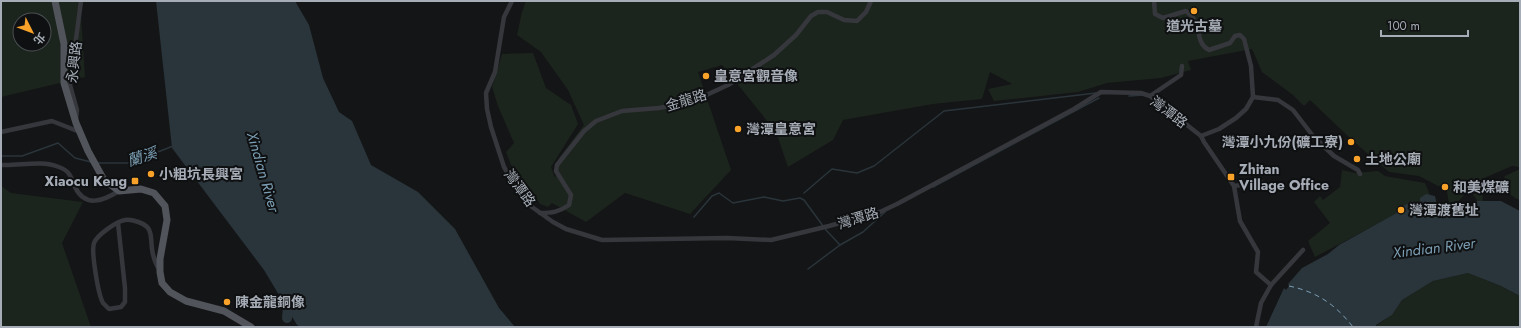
<svg xmlns="http://www.w3.org/2000/svg" width="1521" height="328" font-family="Jost,'Noto Sans TC',sans-serif">
<style>
.green{fill:#1c251d;fill-rule:evenodd}
.water{fill:#2a353b}
.lines{fill:none;stroke-linecap:round;stroke-linejoin:round}
.stream{stroke:#2a353b;stroke-width:1.5}
.river{stroke:#2a353b;stroke-width:10}
.ferry{stroke:#7b9eb4;stroke-width:1;stroke-dasharray:5 4;stroke-linecap:butt}
.minor{stroke:#35373c;stroke-width:4.5}
.primary{stroke:#51545b;stroke-width:7}
.poi-dot{fill:#f9a22a;stroke:#0f1011;stroke-width:1.5}
.labels{text-anchor:middle;stroke-width:4;stroke-linejoin:round;paint-order:stroke}
.poi-label{font-size:14px;font-weight:bold;fill:#a6adb7;stroke:#0f1011;text-anchor:start}
.street-label{font-size:14px;fill:#a6adb7;stroke:#0f1011}
.water-label{font-size:15px;font-style:italic;fill:#7b9eb4;stroke:#0f1011}
</style>
<rect width="100%" height="100%" fill="#141516"/>
<g class="green">
<path d="M1 1H80L85 77 1 97ZM20 20H44V44H20Z"/>
<path d="M526 1H1520V167L1512 166 1484 178 1482 207 1463 181 1464 195 1456 204 1449 203 1446 186H1438L1419 176 1389 172 1353 141 1310 100 1304 106 1293 95 1262 72 1252 49 1188 61 1191 70 1161 78 1107 83 1078 92 994 101 988 89 1012 84 990 72 982 99 933 104 843 120 833 140 788 167 776 132 722 65 698 72 731 170 690 214 625 193 586 222 552 203 548 207 540 204 526 184 511 165 506 152 514 143 498 106 492 87 502 54 533 53 546 88 571 105 578 124 551 167 555 178 559 158 584 125 568 90 541 52 517 35 522 12Z"/>
<path d="M1520 169V200L1515 198 1500 186 1505 176Z"/>
<path d="M1342 170 1355 173 1378 171 1385 176 1425 183 1431 197 1408 214H1396L1315 257 1308 241 1330 223 1314 202 1320 196 1323 200 1340 187Z"/>
<path d="M1 186 11 193 83 202 62 243 91 327H1Z"/>
<path d="M1468 273 1501 286 1520 296V327H1376V326L1392 315 1402 300 1433 281Z"/>
</g>
<g class="water">
<path d="M156 1H295L309 25 323 78 339 112 352 121 371 165 418 192 455 229 499 308 515 327H301L297 325 264 270 172 148Z"/>
<path d="M1426 194 1435 196 1437 205 1445 210 1464 204 1466 213H1472L1475 201H1501L1520 211V296L1501 286 1468 273 1433 281 1402 300 1392 315 1376 325V327H1266L1284 288 1286 290 1289 286 1288 284 1302 268 1328 254 1339 245 1404 209 1403 206 1413 201 1417 207H1420V198Z"/>
</g>
<g class="lines">
<g class="stream">
<path d="M1129 96 1143 95"/>
<path d="M1153 96 1167 102 1186 118 1185 122"/>
<path d="M1 156H22L58 143 75 158 91 162"/>
<path d="M98 163H130L173 146"/>
<path d="M933 187 1099 98"/>
<path d="M804 193 832 169 857 173 874 166 944 111 1096 93"/>
<path d="M694 217 712 196 719 193 733 203 764 197 783 201 800 198 804 200 826 230 840 245"/>
<path d="M808 269 840 245 863 232 885 212"/>
</g>
<path class="river" d="M287 318 289 295"/>
<path class="ferry" d="M1289 286C1317 292 1335 304 1353 327"/>
<g class="minor">
<path d="M512 1 504 17 495 72 486 93 487 109 491 127 504 167 515 186 532 207 553 222 566 229 602 240 727 238 771 240 829 226 880 212 897 204 1074 109 1101 92 1141 93 1150 96 1201 136 1204 142 1234 186 1240 221 1258 252 1256 272 1271 285"/>
<path d="M1154 1 1155 14 1163 18 1186 11C1188 13 1191 15 1193 18 1201 28 1196 44 1209 50L1230 43 1235 36 1240 35 1244 39 1251 66 1253 97 1246 109 1236 118 1219 129 1201 136"/>
<path d="M1150 96 1181 75 1182 66"/>
<path d="M1253 97 1278 100 1293 110 1313 136 1334 156 1358 170 1360 174"/>
<path d="M76 119 77 110 70 85 81 1"/>
<path d="M1 132 52 121 80 132"/>
<path d="M1 165C20 166 41 160 59 167 70 171 71 177 75 187 85 208 103 201 119 191"/>
<path d="M1234 186 1261 182"/>
<path d="M540 213C552 213 559 212 569 205L571 195 556 171 557 165 584 131 596 121 622 111 659 108 679 104 702 97 728 85 774 55 796 35 811 16 818 12H827L844 20 857 21 866 12 871 1"/>
<path d="M118 223 125 288V302L121 307 109 309C107 307 105 305 103 303 98 294 91 251 94 243 97 235 117 221 125 220 132 219 144 223 148 228 152 233 151 242 152 249 153 256 155 263 159 269"/>
<path d="M1256 327 1261 303 1271 285 1303 250"/>
</g>
<path class="primary" d="M55 1 64 44V83L76 123 88 151 104 180 119 191 141 189 154 193 165 206 167 220 160 259V272L162 283 170 292 186 301 224 311 251 327"/>
</g>
<g class="poi-dot">
<circle cx="1194" cy="11" r="4"/>
<circle cx="706" cy="76" r="4"/>
<circle cx="738" cy="129" r="4"/>
<circle cx="1351" cy="142" r="4"/>
<circle cx="1357" cy="159" r="4"/>
<circle cx="151" cy="174" r="4"/>
<rect x="1227" y="173" width="8" height="8" rx="2"/>
<rect x="131" y="177" width="8" height="8" rx="2"/>
<circle cx="1445" cy="187" r="4"/>
<circle cx="1401" cy="210" r="4"/>
<circle cx="227" cy="302" r="4"/>
</g>
<g class="labels">
<g class="poi-label">
<text x="1194" y="31" text-anchor="middle">道光古墓</text>
<text x="714" y="81">皇意宮觀音像</text>
<text x="746" y="134">灣潭皇意宮</text>
<text x="1343" y="147" text-anchor="end">灣潭小九份(礦工寮)</text>
<text x="1365" y="164">土地公廟</text>
<text x="1239" y="174">Zhitan<tspan x="1239" dy="16">Village Office</tspan></text>
<text x="159" y="179">小粗坑長興宮</text>
<text x="127" y="186" text-anchor="end">Xiaocu Keng</text>
<text x="1453" y="192">和美煤礦</text>
<text x="1409" y="215">灣潭渡舊址</text>
<text x="235" y="307">陳金龍銅像</text>
</g>
<g class="street-label">
<text transform="translate(74 62) rotate(-83)" y="5">永興路</text>
<text transform="translate(686 100) rotate(-17)" y="5">金龍路</text>
<text transform="translate(1169 112) rotate(37)" y="5">灣潭路</text>
<text transform="translate(520 188) rotate(54)" y="5">灣潭路</text>
<text transform="translate(858 218) rotate(-17)" y="5">灣潭路</text>
</g>
<g class="water-label">
<text transform="translate(142 157) rotate(-17)" y="5">蘭溪</text>
<text transform="translate(263 172) rotate(74)" y="5">Xindian River</text>
<text transform="translate(1434 248) rotate(-7)" y="5">Xindian River</text>
</g>
</g>
<rect width="1521" height="328" fill="none" stroke="#a6adb7" stroke-width="4"/>
<g transform="translate(32 32) rotate(132)"><circle r="19" fill="#0f1011" stroke="#4b4f53"/>
<path d="M0-3L7 15L0 10L-7 15Z" fill="#f9a22a"/>
<text y="-6" font-size="11" font-weight="bold" text-anchor="middle" fill="#a6adb7">北</text>
</g>
<path d="M1381 30v6h87v-6" fill="none" stroke="#a6adb7" stroke-width="2"/>
<text x="1387" y="30" font-size="12" fill="#a6adb7" stroke="#0f1011" stroke-width="3" paint-order="stroke">100 m</text>
</svg>
